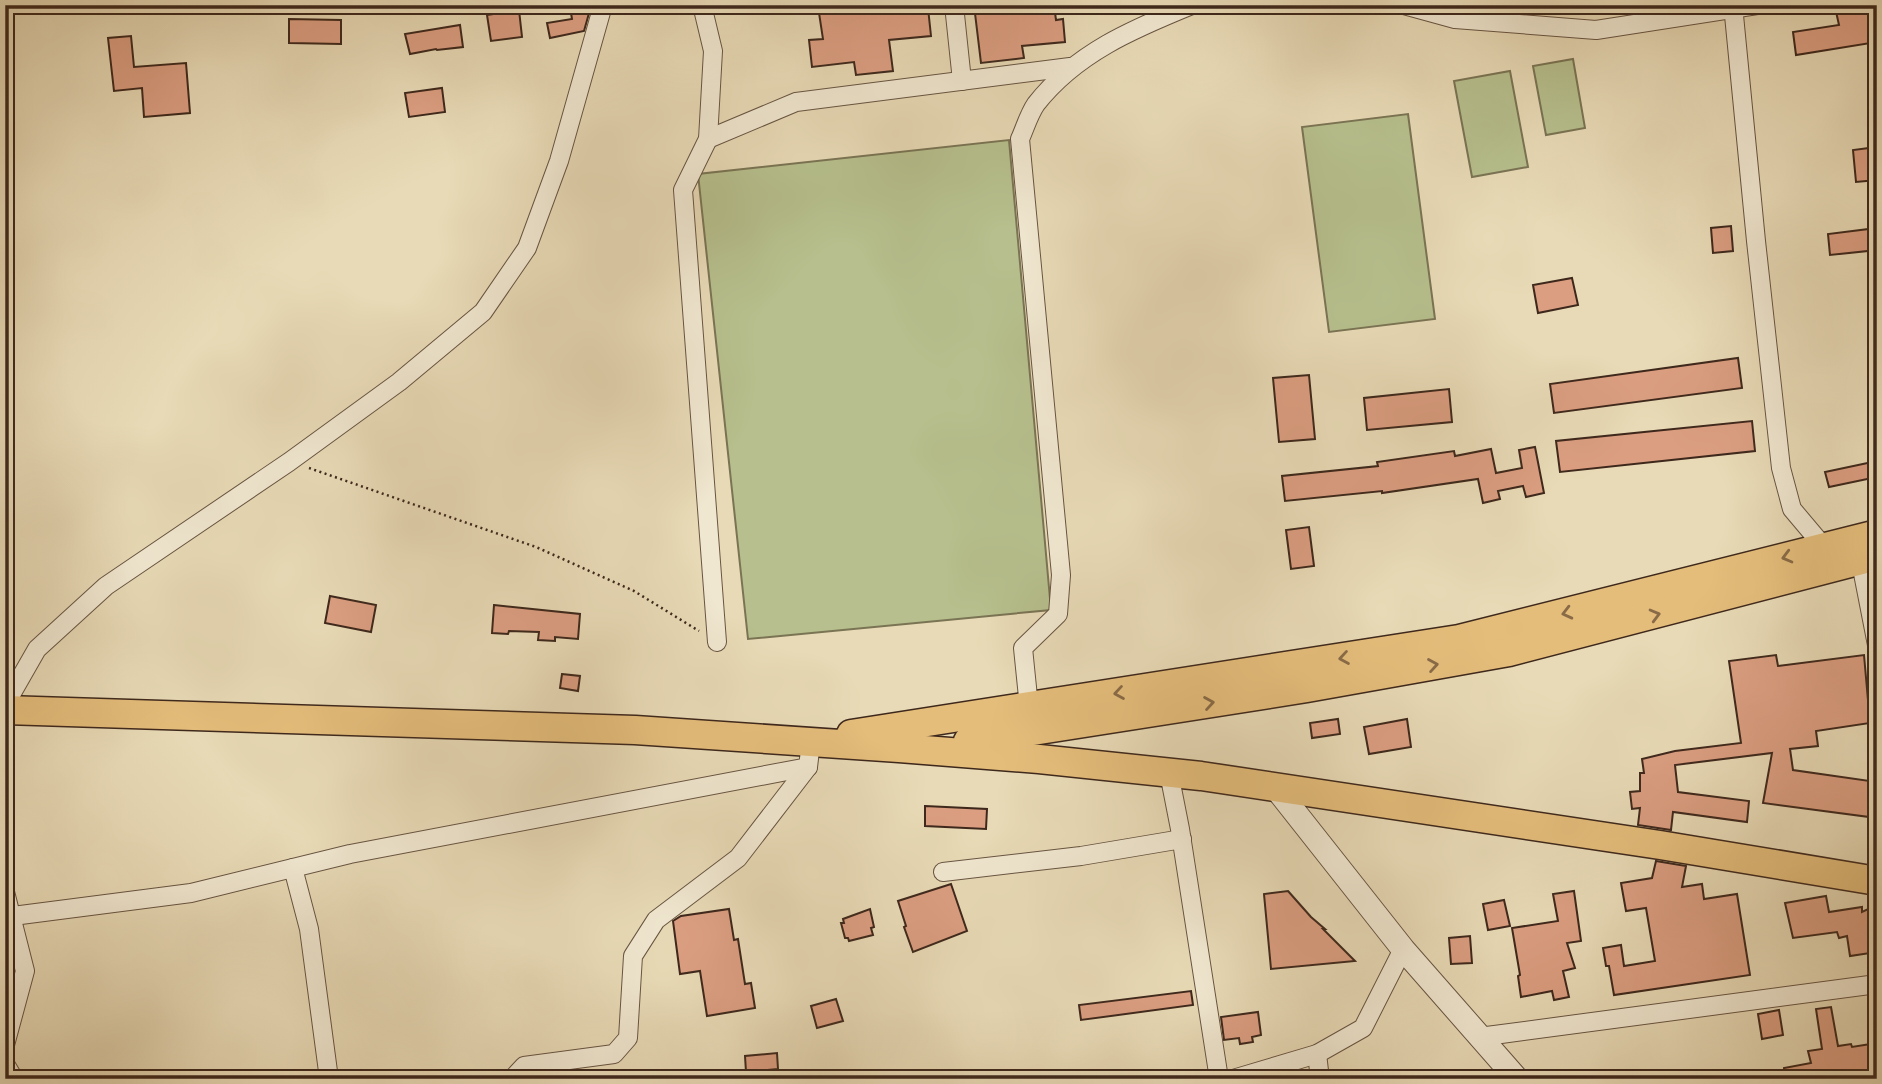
<svg xmlns="http://www.w3.org/2000/svg" width="1882" height="1084" font-family="'IM FELL Great Primer',serif">
<style>
.pitch{fill:#b6bf8d;stroke:#7a7454;stroke-width:2}
.building{fill:#db9e81;stroke:#3e281c;stroke-width:2}
.lines{fill:none;stroke-linecap:round;stroke-linejoin:round}
.minor-casing{stroke:#685442;stroke-width:20}
.tertiary-casing{stroke:#685442;stroke-width:25}
.primary-casing{stroke:#3e281c;stroke-width:31}
.path{stroke:#3e281c;stroke-width:2.5;stroke-dasharray:2 3.5;stroke-linecap:butt}
.minor{stroke:#f0e7d0;stroke-width:18}
.tertiary{stroke:#f0e7d0;stroke-width:23}
.primary{stroke:#e4bd7b;stroke-width:28}
.oneway{stroke:#896b47}
</style>
<rect width="100%" height="100%" fill="#e8dab6"/>
<filter id="stains"><feTurbulence type="fractalNoise" baseFrequency=".00286" numOctaves="4"/><feColorMatrix values="0 0 0 0 .2 0 0 0 0 .09 0 0 0 0 .02 0 0 0 .5 -.17"/></filter>
<radialGradient id="worn" r=".72"><stop offset=".6" stop-color="#630" stop-opacity="0"/><stop offset="1" stop-color="#630" stop-opacity=".3"/></radialGradient>
<g class="pitch">
<path d="M1573 59 1585 128 1546 135 1533 66Z"/>
<path d="M1510 71 1528 167 1472 177 1454 81Z"/>
<path d="M1408 114 1435 319 1329 332 1302 127Z"/>
<path d="M1009 140 1051 610 748 639 698 174Z"/>
</g>
<g class="building">
<path d="M584 5 591 6 584 31 550 38 547 23 572 19 570 7Z"/>
<path d="M827 5H920L921 9 928 8 931 36 889 40 893 71 856 75 854 62 812 67 809 40 823 39 819 13 828 12Z"/>
<path d="M974 5H1054L1056 20 1063 19 1065 42 1022 46 1024 58 981 63Z"/>
<path d="M1843 5H1877V42L1796 55 1793 32 1839 25 1835 7Z"/>
<path d="M519 10 522 37 491 41 487 15Z"/>
<path d="M289 19 341 20V44L289 43Z"/>
<path d="M460 25 463 47 437 50 436 49 410 54 405 34Z"/>
<path d="M131 36 134 67 186 63 190 113 144 117 142 88 114 91 108 38Z"/>
<path d="M442 88 445 112 409 117 405 93Z"/>
<path d="M1877 147V180L1856 182 1853 150Z"/>
<path d="M1731 226 1733 251 1713 253 1711 228Z"/>
<path d="M1877 228V250L1830 255 1828 234Z"/>
<path d="M1572 278 1578 305 1538 313 1533 285Z"/>
<path d="M1738 358 1742 388 1554 413 1550 384Z"/>
<path d="M1309 375 1315 439 1279 442 1273 378Z"/>
<path d="M1449 389 1452 422 1367 430 1364 398Z"/>
<path d="M1752 421 1755 451 1560 472 1556 441Z"/>
<path d="M1535 447 1544 493 1526 497 1523 486 1498 491 1500 499 1483 503 1478 479 1382 493V491L1285 501 1282 476 1378 466 1377 462 1454 451 1455 456 1491 449 1496 473 1522 468 1519 450Z"/>
<path d="M1877 461V477L1829 487 1825 472Z"/>
<path d="M1309 527 1314 566 1291 569 1286 530Z"/>
<path d="M330 596 376 605 371 632 325 623Z"/>
<path d="M494 605 580 614 578 639 555 637V641L538 640 539 632 509 631 508 634 492 633Z"/>
<path d="M1776 655 1778 666 1864 655 1870 723 1816 731 1818 746 1790 749 1793 770 1877 782V818L1763 803 1772 753 1675 765 1678 792 1749 801 1747 822 1673 812 1671 830 1638 825 1640 808 1632 809 1630 792 1640 791V773H1644L1642 759 1675 751 1741 743 1729 661Z"/>
<path d="M562 674 580 676 578 691 560 688Z"/>
<path d="M1338 719 1340 734 1312 738 1310 723Z"/>
<path d="M1407 719 1411 747 1369 754 1364 727Z"/>
<path d="M925 806 987 809 986 829 925 826Z"/>
<path d="M1656 861 1686 866 1682 887 1702 884 1704 899 1737 894 1750 975 1614 995 1609 966H1606L1603 948 1621 945 1624 966 1655 961 1646 908 1626 911 1621 883 1652 878Z"/>
<path d="M951 884 967 931 913 952 904 927 906 926 898 901Z"/>
<path d="M1288 891 1311 917 1325 929H1323L1355 961 1271 969 1264 894Z"/>
<path d="M1574 891 1581 941 1567 943 1575 968 1563 971 1569 997 1554 1000 1552 991 1521 997 1518 976 1520 975 1512 928 1558 921 1553 894Z"/>
<path d="M1826 896 1829 912 1862 907V912L1877 905V952L1850 956 1847 936 1839 938 1837 932 1793 938 1785 903Z"/>
<path d="M1504 900 1510 926 1488 930 1483 904Z"/>
<path d="M729 909 734 940 738 939 745 984 751 983 755 1008 707 1016 700 971 680 974 673 921 681 916Z"/>
<path d="M870 909 874 927 871 928 873 935 849 941 848 938H845L841 923H844L843 919Z"/>
<path d="M1470 936 1472 963 1451 964 1449 938Z"/>
<path d="M1191 991 1193 1005 1081 1020 1079 1005Z"/>
<path d="M836 999 843 1021 817 1028 811 1006Z"/>
<path d="M1831 1007 1838 1046 1851 1044 1852 1047 1877 1043V1069L1811 1079H1785L1784 1068 1811 1063 1808 1051 1822 1049 1816 1009Z"/>
<path d="M1779 1010 1783 1035 1762 1039 1758 1014Z"/>
<path d="M1258 1012 1261 1035 1252 1037 1253 1042 1240 1044 1239 1038 1224 1040 1221 1017Z"/>
<path d="M777 1053 778 1069 746 1072 745 1056Z"/>
</g>
<g class="lines">
<g class="minor-casing">
<g id="minor">
<path d="M702 5 713 51 708 139 683 190 717 642"/>
<path d="M954 5 962 81"/>
<path d="M1404 5 1455 19 1596 30 1757 5"/>
<path d="M1733 5 1756 241 1781 468 1792 509 1824 547"/>
<path d="M708 139 796 102 1070 67"/>
<path d="M1859 553 1877 645"/>
<path d="M5 705 37 649 106 586 289 462 399 382 483 312 527 248 559 161 603 5"/>
<path d="M1029 707 1023 648 1058 614 1061 575 1020 139C1025 128 1029 114 1036 104 1076 53 1133 29 1192 5"/>
<path d="M1169 773 1180 829 1219 1079"/>
<path d="M293 868 309 929 329 1079"/>
<path d="M943 872 1081 856 1182 839"/>
<path d="M5 892 25 971 5 1045"/>
<path d="M5 917 191 893 350 854 808 767 811 742"/>
<path d="M1479 1037 1877 984"/>
<path d="M1317 1054 1320 1079"/>
<path d="M5 1064 14 1079"/>
<path d="M512 1079 524 1066 614 1054 628 1038 633 956 656 920 738 858 808 767"/>
<path d="M1233 1079 1317 1054 1363 1028 1403 949"/>
</g>
</g>
<g class="tertiary-casing">
<path id="tertiary" d="M1275 787 1403 949 1517 1079"/>
</g>
<g class="primary-casing">
<g id="primary">
<path d="M5 710 635 730 899 748 1039 759 1201 776 1660 845 1877 881"/>
<path d="M851 734 1459 639 1877 534"/>
<path d="M968 741 1307 688 1509 652 1877 556"/>
</g>
</g>
<path class="path" d="M309 468 536 547 634 591 699 631"/>
<use href="#minor" class="minor"/>
<use href="#tertiary" class="tertiary"/>
<use href="#primary" class="primary"/>
</g>
<defs><path id="oneway-chevron" d="M-2-3.5L2.5 0L-2 3.5" fill="none" stroke-width="1.6" stroke-linecap="round" stroke-linejoin="round" transform="scale(1.75)"/></defs>
<g class="oneway">
<use href="#oneway-chevron" transform="translate(1787 557) rotate(165)"/>
<use href="#oneway-chevron" transform="translate(1567 613) rotate(166)"/>
<use href="#oneway-chevron" transform="translate(1655 615) rotate(-15)"/>
<use href="#oneway-chevron" transform="translate(1344 658) rotate(171)"/>
<use href="#oneway-chevron" transform="translate(1433 665) rotate(-10)"/>
<use href="#oneway-chevron" transform="translate(1119 693) rotate(171)"/>
<use href="#oneway-chevron" transform="translate(1209 703) rotate(-9)"/>
</g>
<rect width="1882" height="1084" fill="none" stroke="#e8dab6" stroke-width="28"/>
<rect x="7" y="7" width="1868" height="1070" fill="none" stroke="#3e281c" stroke-width="3.5"/>
<rect x="14" y="14" width="1854" height="1056" fill="none" stroke="#3e281c" stroke-width="2"/>
<rect width="100%" height="100%" filter="url(#stains)"/>
<rect width="100%" height="100%" fill="url(#worn)"/>
</svg>
